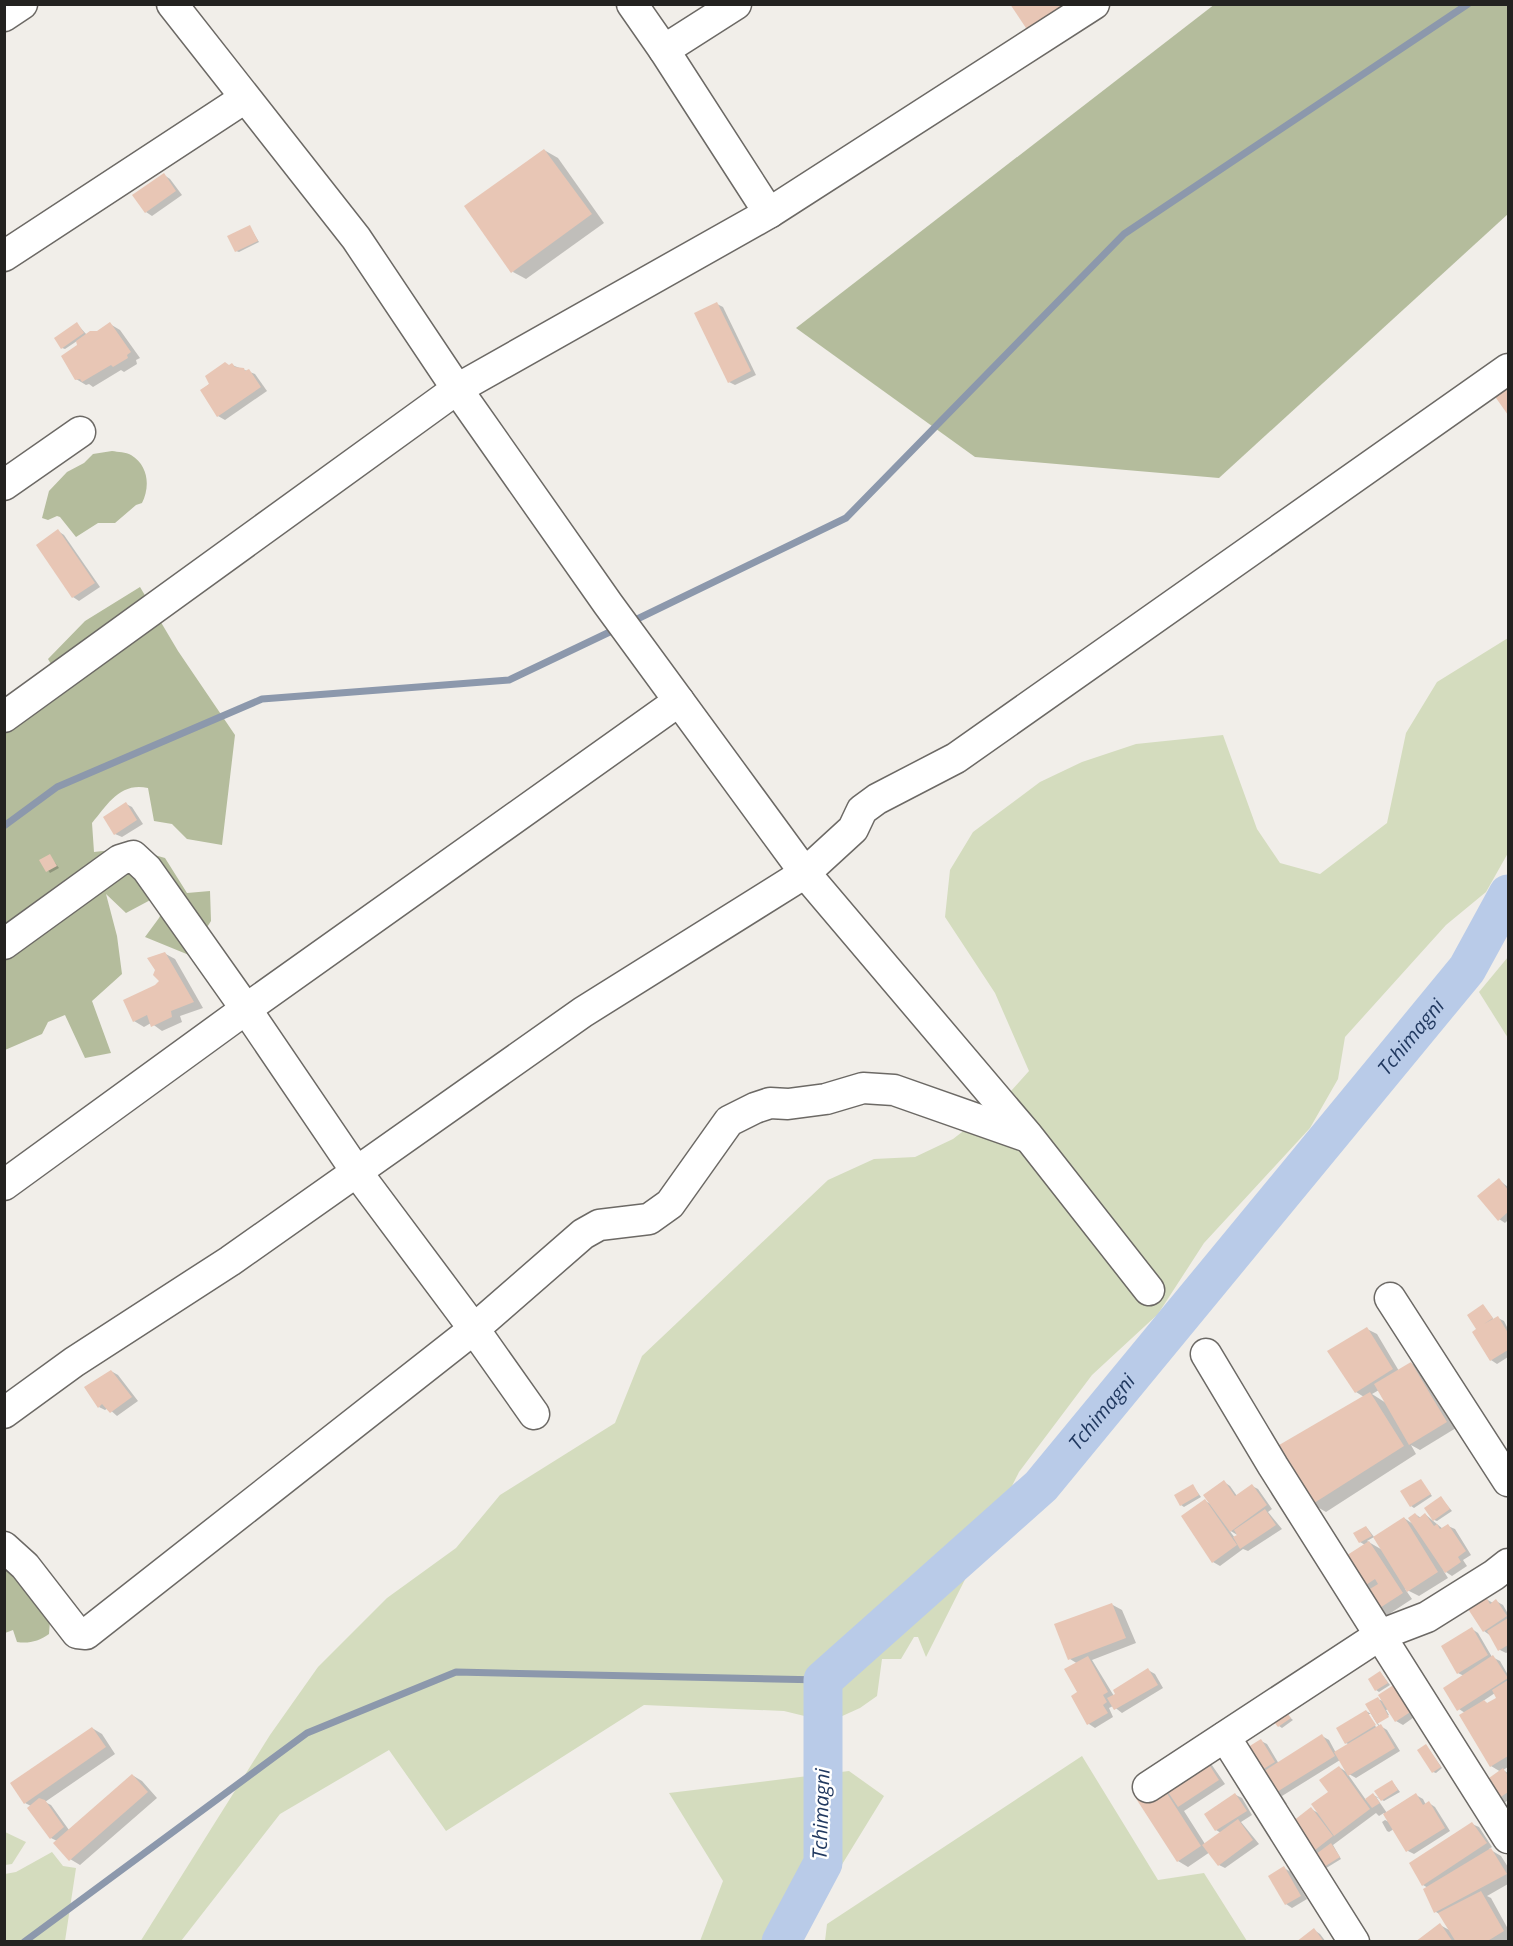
<svg xmlns="http://www.w3.org/2000/svg" width="1513" height="1946" font-family="'Open Sans',sans-serif">
<style>
.green{fill:#d4dcbe}
.forest{fill:#b4bc9c}
.shadow{fill:#0003;fill-rule:evenodd}
.lines{fill:none;stroke-linecap:round;stroke-linejoin:round}
.stream{stroke:#8c98ac;stroke-width:7}
.river{stroke:#b9cbe8;stroke-width:39}
.building{fill:#e8c6b5}
.minor-casing{stroke:#6c6965;stroke-width:33}
.minor{stroke:#fff;stroke-width:30}
.labels{text-anchor:middle;stroke-width:5;stroke-linejoin:round;paint-order:stroke}
.water-label{font-size:20px;font-style:italic;fill:#213960;stroke:#fff}
</style>
<rect width="100%" height="100%" fill="#f1eee9"/>
<g class="green">
<path d="M1508 638V853L1486 892 1446 925 1345 1037 1338 1079 1310 1128 1204 1243 1158 1314 1092 1375 1019 1472 926 1657 918 1637H914L901 1659H882L877 1696 860 1708 829 1722 784 1711 644 1705 446 1831 389 1750 280 1814 181 1941 140 1942 270 1735 318 1667 387 1598 456 1548 500 1495 615 1423 642 1356 828 1180 874 1159 915 1157 953 1139 1001 1102 1029 1071 995 993 945 917 950 870 973 832 1040 782 1082 762 1136 744 1223 735 1257 829 1280 863 1320 874 1387 823 1406 733 1437 682Z"/>
<path d="M1508 957V1038L1479 992Z"/>
<path d="M1082 1756 1158 1880 1204 1873 1247 1941H825L827 1924Z"/>
<path d="M849 1771 884 1796 795 1941H700L723 1881 669 1793Z"/>
<path d="M5 1832 26 1842 12 1864 5 1865Z"/>
<path d="M52 1852 63 1866 76 1868 65 1941H5V1874L16 1872Z"/>
</g>
<g class="forest">
<path d="M1215 4 1508 5V214L1219 478 975 457 796 328Z"/>
<path d="M112 451C118 452 126 452 131 455 149 466 150 487 142 503L136 505 115 523H98L76 537 60 517 57 516 48 520 42 518 49 491 67 472 84 463 93 454Z"/>
<path d="M140 587 178 651 235 735 222 845 187 839 172 824 154 821 148 788C120 782 108 804 92 823L94 852 130 848 165 858 187 893 210 891 211 921 189 955 145 937 159 918 166 904 156 897 126 913 106 894 117 936 122 974 92 1001 111 1053 85 1058 65 1015 48 1022 42 1034 5 1050 4 713 65 688 48 659 85 621Z"/>
<path d="M4 1555 50 1620 49 1634C39 1641 29 1644 17 1642L13 1630 5 1633Z"/>
</g>
<g class="shadow">
<path d="M544 150 558 158 604 223 526 279 513 272Z"/>
<path d="M164 175 170 179 182 195 152 216 146 212Z"/>
<path d="M250 227 259 242 239 252 236 251Z"/>
<path d="M717 304 723 307 756 375 735 385 729 382Z"/>
<path d="M77 324 87 335 97 332 110 324 120 330 140 358 136 360 137 364 124 372 121 370 93 387 89 384 86 385 76 379 79 345 77 341 65 349 62 348Z"/>
<path d="M232 365 255 374 267 391 225 420 218 416 202 390Z"/>
<path d="M58 531 64 535 100 587 79 601 73 597 38 545Z"/>
<path d="M126 804 132 807 143 824 122 837 115 834Z"/>
<path d="M50 856 59 868 50 873 41 861Z"/>
<path d="M164 953 175 959 203 1008 180 1016 182 1022 162 1031 151 1023 144 1027 134 1021 156 986 161 981Z"/>
<path d="M1499 1180 1508 1187V1220L1505 1223 1499 1219Z"/>
<path d="M1483 1306 1494 1320 1498 1318 1504 1321 1508 1329V1357L1497 1364 1491 1360 1477 1328Z"/>
<path d="M1367 1329 1377 1334 1399 1371 1411 1363 1421 1369 1456 1428 1420 1450 1411 1445 1416 1454 1326 1512 1312 1504 1364 1397 1356 1392ZM1379 1390 1386 1403 1372 1394Z"/>
<path d="M111 1371 118 1375 138 1401 117 1416 108 1408 105 1410 99 1407Z"/>
<path d="M1421 1481 1432 1496 1414 1508 1411 1506Z"/>
<path d="M1224 1482 1230 1486 1237 1496 1252 1486 1258 1489 1272 1509 1268 1512 1282 1529 1248 1551 1243 1549 1220 1566 1213 1562 1183 1516 1205 1501 1213 1505ZM1229 1530 1239 1536 1235 1538Z"/>
<path d="M1193 1486 1201 1497 1184 1507 1181 1505Z"/>
<path d="M1441 1498 1452 1511 1437 1521 1434 1520Z"/>
<path d="M1415 1514 1421 1518 1426 1515 1443 1529 1448 1526 1455 1529 1471 1555 1463 1560 1467 1566 1452 1576 1443 1570 1448 1578 1419 1596 1405 1589 1412 1599 1383 1618 1363 1595 1365 1545 1360 1542 1355 1534 1366 1527 1368 1529 1374 1537 1367 1541 1384 1551 1404 1518 1413 1524Z"/>
<path d="M1486 1599 1493 1603 1496 1601 1503 1605 1508 1614V1652L1506 1653 1500 1650 1491 1636 1484 1631Z"/>
<path d="M1111 1604 1122 1610 1136 1643 1092 1660 1114 1696 1148 1670 1155 1674 1163 1688 1122 1713 1113 1706 1109 1708 1113 1717 1095 1728 1089 1724 1079 1692 1078 1664 1070 1659Z"/>
<path d="M1472 1629 1478 1633 1492 1657 1500 1661 1508 1675V1767L1503 1770 1508 1773V1800L1503 1804 1496 1800 1501 1772 1491 1766 1465 1713 1459 1709 1464 1676 1458 1673ZM1495 1693 1498 1698 1489 1704 1483 1701Z"/>
<path d="M1380 1672 1390 1685 1379 1692 1376 1690Z"/>
<path d="M1380 1695 1417 1715 1403 1725 1396 1721 1389 1709 1386 1710 1389 1715 1377 1722 1379 1725 1391 1718 1379 1725 1387 1730 1400 1751 1356 1778 1347 1773 1366 1800 1373 1795 1381 1799 1392 1782 1394 1784 1400 1792 1384 1801 1376 1797 1387 1813 1416 1795 1423 1799 1426 1805 1429 1803 1435 1807 1450 1831 1414 1854 1408 1851 1394 1829 1389 1832 1387 1831 1382 1822 1385 1820 1391 1823 1384 1813 1379 1816 1376 1813 1333 1845 1341 1859 1323 1870 1311 1853V1809L1320 1814 1339 1767 1348 1773 1340 1760 1282 1796 1287 1804 1279 1810 1257 1778 1261 1741 1267 1744 1279 1764 1322 1736 1329 1740 1336 1753 1350 1745 1346 1743 1366 1711 1373 1715 1378 1699 1385 1702ZM1368 1714H1371L1381 1730 1379 1732Z"/>
<path d="M1287 1715 1293 1720 1282 1728 1279 1726Z"/>
<path d="M92 1728 102 1734 115 1754 45 1802 51 1805 69 1830 132 1775 142 1781 157 1798 80 1865 70 1859 57 1841 51 1838 31 1806 25 1803Z"/>
<path d="M1426 1745 1442 1768 1436 1773 1433 1772Z"/>
<path d="M1207 1758 1225 1784 1184 1811 1205 1844 1221 1833 1216 1830 1236 1795 1242 1798 1252 1815 1241 1822 1259 1844 1225 1868 1219 1865 1210 1852 1188 1867 1178 1861 1137 1798Z"/>
<path d="M1472 1824 1479 1827 1492 1847 1489 1849 1501 1856 1508 1867V1884L1487 1896 1491 1898 1508 1929V1939L1505 1942H1417L1440 1925 1451 1931 1441 1915 1436 1912 1425 1889 1428 1888 1423 1885Z"/>
<path d="M1284 1868 1291 1872 1307 1899 1292 1908 1286 1904Z"/>
<path d="M1314 1930 1320 1934 1326 1942H1299Z"/>
</g>
<g class="lines">
<g class="stream">
<path d="M629 623 846 518 1124 234 1468 4"/>
<path d="M4 826 57 787 262 699 509 680 616 629"/>
<path d="M24 1942 307 1733 456 1672 823 1680"/>
</g>
<path class="river" id="s1" d="M781 1942 823 1863V1680L1041 1486 1467 969 1508 894"/>
</g>
<g class="building">
<path d="M1010 4H1072L1030 34Z"/>
<path d="M544 149 592 214 511 273 464 206Z"/>
<path d="M164 173 176 191 145 213 132 195Z"/>
<path d="M250 225 258 241 235 252 227 236Z"/>
<path d="M717 302 751 371 728 383 694 313Z"/>
<path d="M77 322 84 333 61 349 54 338Z"/>
<path d="M110 322 131 352 127 355 128 358 113 367 111 365 82 382 80 379 75 380 61 356 77 345 76 341 90 331H97Z"/>
<path d="M225 362 229 365 232 363 235 367 244 368 245 371 249 369 261 387 217 417 200 390 209 384 205 376Z"/>
<path d="M1508 374V415L1489 388Z"/>
<path d="M58 529 95 583 72 598 36 545Z"/>
<path d="M126 802 137 820 114 835 103 817Z"/>
<path d="M50 854 57 866 46 872 39 860Z"/>
<path d="M165 952 194 1002 171 1011 172 1017 151 1027 147 1015 133 1022 123 1000 155 985 159 981 153 975 155 970 147 958Z"/>
<path d="M1499 1178 1508 1190V1212L1498 1221 1477 1196Z"/>
<path d="M1483 1304 1493 1318 1484 1324 1498 1316 1508 1333V1350L1490 1361 1472 1332 1476 1329 1467 1315Z"/>
<path d="M1367 1327 1393 1369 1355 1393 1327 1351Z"/>
<path d="M1411 1362 1447 1422 1409 1445 1374 1384Z"/>
<path d="M111 1370 132 1397 110 1413 102 1404 98 1408 84 1387Z"/>
<path d="M1370 1392 1404 1446 1311 1505 1274 1448Z"/>
<path d="M1421 1479 1431 1494 1410 1507 1400 1491Z"/>
<path d="M1224 1480 1235 1496 1252 1484 1267 1505 1230 1532 1203 1495Z"/>
<path d="M1193 1484 1199 1495 1180 1506 1174 1495Z"/>
<path d="M1441 1496 1450 1509 1433 1521 1424 1508Z"/>
<path d="M1205 1499 1237 1545 1212 1563 1181 1516Z"/>
<path d="M1265 1509 1276 1525 1240 1549 1233 1537 1237 1535 1234 1530Z"/>
<path d="M1415 1513 1419 1518 1425 1513 1434 1526 1437 1524 1440 1529 1448 1524 1466 1551 1458 1557 1461 1562 1445 1573 1408 1518Z"/>
<path d="M1404 1517 1438 1572 1407 1592 1373 1537Z"/>
<path d="M1366 1526 1372 1536 1359 1543 1353 1533Z"/>
<path d="M1369 1541 1403 1593 1372 1613 1360 1595 1378 1584 1375 1579 1357 1591 1338 1561Z"/>
<path d="M1486 1597 1490 1604 1496 1599 1507 1616 1483 1632 1468 1609Z"/>
<path d="M1112 1603 1126 1638 1068 1660 1054 1624Z"/>
<path d="M1508 1618V1645L1498 1651 1487 1631Z"/>
<path d="M1472 1627 1488 1655 1457 1674 1441 1646Z"/>
<path d="M1493 1655 1508 1678 1457 1711 1443 1688Z"/>
<path d="M1088 1656 1108 1692 1103 1695 1107 1702 1103 1705 1108 1713 1087 1725 1071 1696 1077 1692 1064 1669Z"/>
<path d="M1148 1668 1158 1685 1114 1710 1107 1698 1115 1694 1113 1690Z"/>
<path d="M1380 1671 1388 1683 1375 1691 1368 1679Z"/>
<path d="M1508 1680V1756L1490 1767 1459 1715 1484 1700 1487 1703 1496 1698 1492 1690Z"/>
<path d="M1395 1684 1412 1711 1395 1722 1378 1695Z"/>
<path d="M1378 1697 1389 1717 1377 1724 1365 1704Z"/>
<path d="M1366 1710 1376 1725 1345 1744 1336 1728Z"/>
<path d="M1287 1713 1291 1718 1278 1727 1274 1722Z"/>
<path d="M1381 1724 1395 1748 1348 1776 1334 1752Z"/>
<path d="M92 1727 106 1747 24 1804 10 1783Z"/>
<path d="M1322 1734 1335 1756 1267 1798 1255 1777Z"/>
<path d="M1261 1739 1275 1762 1254 1775 1240 1752Z"/>
<path d="M1426 1744 1441 1767 1432 1773 1417 1750Z"/>
<path d="M1201 1752 1219 1780 1178 1807 1160 1780Z"/>
<path d="M1339 1766 1370 1809 1334 1836 1311 1804 1328 1792 1319 1780Z"/>
<path d="M1503 1768 1508 1776V1792L1495 1801 1482 1783Z"/>
<path d="M132 1774 148 1792 69 1861 53 1843Z"/>
<path d="M1392 1780 1398 1790 1381 1801 1374 1791Z"/>
<path d="M1159 1781 1201 1846 1177 1862 1135 1797Z"/>
<path d="M1235 1793 1247 1811 1215 1831 1204 1814Z"/>
<path d="M1373 1793 1380 1803 1372 1808 1365 1799Z"/>
<path d="M1416 1793 1423 1805 1429 1801 1445 1828 1406 1852 1383 1814Z"/>
<path d="M39 1798 45 1800 64 1827 50 1839 27 1808Z"/>
<path d="M1311 1807 1333 1836 1310 1854 1288 1825Z"/>
<path d="M1238 1819 1253 1840 1218 1866 1202 1845Z"/>
<path d="M1472 1822 1487 1843 1422 1886 1409 1863Z"/>
<path d="M1331 1843 1340 1857 1319 1870 1312 1857Z"/>
<path d="M1491 1848 1507 1874 1434 1913 1423 1889Z"/>
<path d="M1284 1866 1301 1896 1285 1905 1268 1876Z"/>
<path d="M1481 1891 1504 1931 1486 1942H1456L1438 1913Z"/>
<path d="M1440 1923 1453 1942H1415Z"/>
<path d="M1314 1928 1324 1942H1296Z"/>
</g>
<g class="lines">
<g class="minor-casing">
<g id="minor">
<path d="M172 4 356 238 457 389 608 604 805 873 1028 1136 1149 1290"/>
<path d="M632 4 664 50 769 213"/>
<path d="M4 16 22 4"/>
<path d="M664 50 736 4"/>
<path d="M4 256 245 98"/>
<path d="M4 485 80 432"/>
<path d="M4 717 457 389 769 213 1094 4"/>
<path d="M4 944 120 860 133 856 147 869 246 1009 356 1171 474 1329 534 1414"/>
<path d="M4 1185 246 1009 679 701"/>
<path d="M1390 1298 1508 1481"/>
<path d="M1206 1354 1273 1466 1508 1838"/>
<path d="M4 1413 74 1362 230 1261 583 1012 805 873 853 829 862 810 877 799 956 758 1508 369"/>
<path d="M4 1547 25 1566 77 1633 86 1634 474 1329 583 1234 599 1225 649 1219 670 1204 729 1121 755 1108 770 1103 788 1104 826 1099 863 1088 894 1090 1025 1136"/>
<path d="M1225 1737 1354 1942"/>
<path d="M1148 1787 1380 1635 1427 1617 1494 1575 1508 1564"/>
</g>
</g>
<use href="#minor" class="minor"/>
</g>
<g class="labels">
<g class="water-label">
<text dy="7" stroke="none"><textPath href="#s1" startOffset="1146">Tchimagni</textPath></text>
<text dy="7" stroke="none"><textPath href="#s1" startOffset="660">Tchimagni</textPath></text>
<text transform="translate(821 1814) rotate(-88)" y="7">Tchimagni</text>
</g>
</g>
<rect width="1513" height="1946" fill="none" stroke="#232220" stroke-width="12"/>
</svg>
